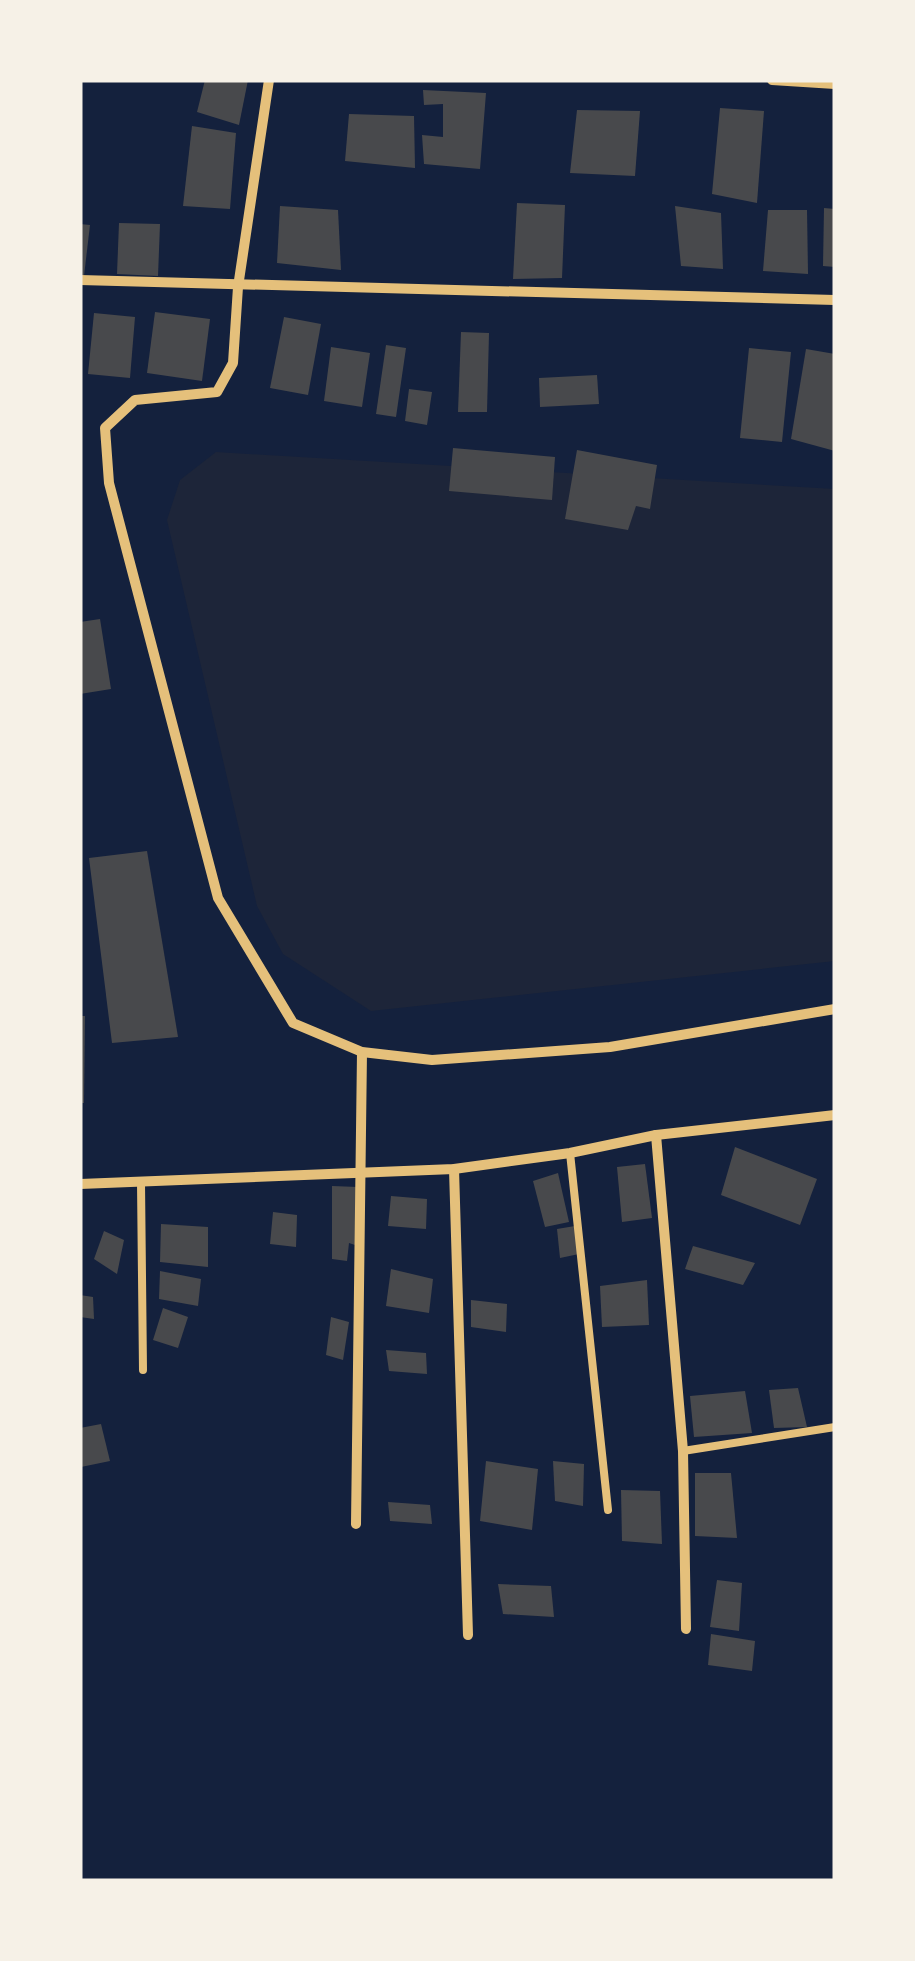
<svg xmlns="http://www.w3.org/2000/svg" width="915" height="1961" font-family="Figtree,sans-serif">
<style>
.green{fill:#1d2539}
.building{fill:#48494c}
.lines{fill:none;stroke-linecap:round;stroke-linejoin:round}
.service{stroke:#e5c07b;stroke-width:8}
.minor{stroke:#e5c07b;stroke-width:10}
</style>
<rect width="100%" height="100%" fill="#14213d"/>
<path class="green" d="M216 452 835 489V961L371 1011 283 954 257 906 167 520 180 480Z"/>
<g class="building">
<path d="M205 80H248L239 125 197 112Z"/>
<path d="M423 90 486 93 480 169 424 164 422 135 443 137V104L424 105Z"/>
<path d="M720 108 764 111 757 203 712 194Z"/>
<path d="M577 110 640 111 635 176 570 173Z"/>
<path d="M349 114 414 116 415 168 345 161Z"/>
<path d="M192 126 236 133 230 209 183 206Z"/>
<path d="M517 203 565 205 562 278 513 279Z"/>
<path d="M280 206 338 210 341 270 277 263Z"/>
<path d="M675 206 721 213 723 269 681 266Z"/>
<path d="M824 208 835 209V267L823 266Z"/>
<path d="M768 210H807L808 274 763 271Z"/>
<path d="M119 223 160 224 158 276 117 274Z"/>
<path d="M80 224 90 225 84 276 80 275Z"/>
<path d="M155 312 210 319 202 381 147 373Z"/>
<path d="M94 313 135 317 130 378 88 374Z"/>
<path d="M284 317 321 324 308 395 270 388Z"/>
<path d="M461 332 489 333 487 412H458Z"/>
<path d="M386 345 406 348 396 417 376 414Z"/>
<path d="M331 347 370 353 362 407 324 401Z"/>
<path d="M749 348 791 352 782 442 740 438Z"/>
<path d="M806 349 835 354V451L791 439Z"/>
<path d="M597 375 599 404 540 407 539 378Z"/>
<path d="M409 389 432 392 427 425 405 421Z"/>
<path d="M453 448 555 457 552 500 449 491Z"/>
<path d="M577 450 657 465 650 509 636 506 628 530 565 519Z"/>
<path d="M100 619 111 689 80 694V622Z"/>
<path d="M147 851 178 1037 112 1043 89 858Z"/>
<path d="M80 1016H85L84 1103H80Z"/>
<path d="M735 1147 817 1179 800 1225 721 1195Z"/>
<path d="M645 1164 652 1218 622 1222 617 1167Z"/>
<path d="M558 1173 569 1222 545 1227 533 1181Z"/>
<path d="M332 1186 358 1187V1246L349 1243 347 1261 332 1259Z"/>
<path d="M391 1196 427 1199 426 1229 388 1226Z"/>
<path d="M273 1212 297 1215 296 1247 270 1244Z"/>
<path d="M161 1224 208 1227V1267L160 1262Z"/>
<path d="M575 1226 579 1254 560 1258 557 1229Z"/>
<path d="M104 1231 124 1240 117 1274 94 1259Z"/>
<path d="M693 1246 755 1263 743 1285 685 1269Z"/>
<path d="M391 1269 433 1279 429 1313 386 1306Z"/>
<path d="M160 1271 201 1279 198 1306 159 1299Z"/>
<path d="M647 1280 649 1325 602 1327 600 1286Z"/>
<path d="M80 1295 93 1297 94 1319 80 1317Z"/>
<path d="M471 1300 507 1304 506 1332 471 1327Z"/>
<path d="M163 1308 188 1317 178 1348 153 1340Z"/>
<path d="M331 1317 349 1322 343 1360 326 1355Z"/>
<path d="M386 1350 426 1353 427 1374 389 1371Z"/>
<path d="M798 1388 807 1427 774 1428 769 1390Z"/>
<path d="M745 1391 752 1433 694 1437 690 1396Z"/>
<path d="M101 1424 110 1461 81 1467 80 1428Z"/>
<path d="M486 1461 538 1469 532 1530 480 1521Z"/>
<path d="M553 1461 584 1464 583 1506 555 1501Z"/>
<path d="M695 1473H731L737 1538 695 1536Z"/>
<path d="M621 1490 660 1491 662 1544 622 1541Z"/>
<path d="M388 1502 430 1505 432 1524 390 1521Z"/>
<path d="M717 1580 742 1583 739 1631 710 1627Z"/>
<path d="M498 1584 551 1586 554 1617 503 1614Z"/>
<path d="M711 1634 755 1641 752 1671 708 1665Z"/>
</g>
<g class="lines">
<g class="service">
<path d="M570 1153 608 1510"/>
<path d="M141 1183 143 1370"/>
<path d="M683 1451 835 1427"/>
</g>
<g class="minor">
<path d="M269 80 238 287 233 363 217 392 135 400 105 428 109 483 218 898 293 1023 362 1052 432 1060 610 1047 835 1009"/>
<path d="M772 80 835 84"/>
<path d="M80 280 835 300"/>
<path d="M656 1135 683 1451 686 1629"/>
<path d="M454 1169 468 1635"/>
<path d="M80 1184 454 1169 570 1153 656 1135 835 1115"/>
<path d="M356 1524 362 1052"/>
</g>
</g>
<rect width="915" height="1961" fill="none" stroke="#f6f1e7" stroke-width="165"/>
</svg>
